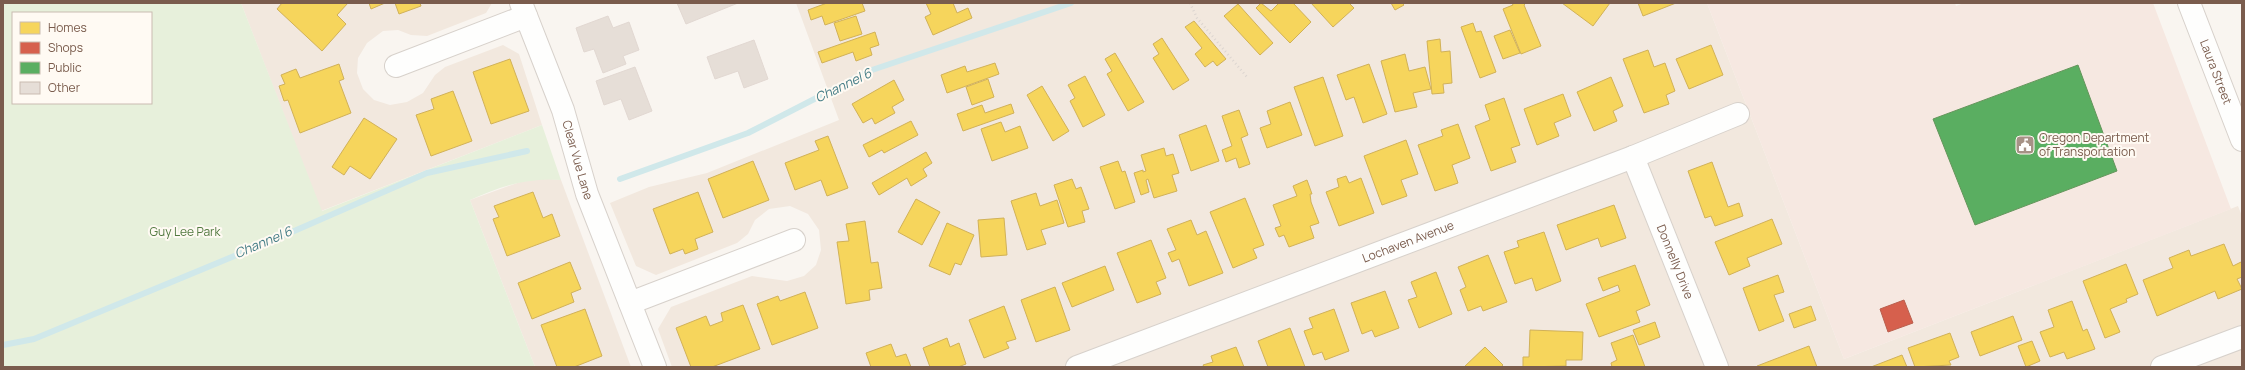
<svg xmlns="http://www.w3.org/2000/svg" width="2245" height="370" font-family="Manrope,sans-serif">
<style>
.residential{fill:#f2e8de}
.commercial{fill:#f6e8e1}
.green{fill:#e7f0db;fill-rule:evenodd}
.homes{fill:#f6d55c;stroke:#d1b158}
.shops{fill:#d6604d;stroke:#ba5f4d}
.public{fill:#5aae61;stroke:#64955b}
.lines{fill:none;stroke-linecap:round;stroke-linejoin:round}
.stream{stroke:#d0e8ea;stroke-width:6}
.building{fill:#e6ded7;stroke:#e2d8d2}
.minor-casing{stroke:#d7d1cb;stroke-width:24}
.tertiary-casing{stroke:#d7d1cb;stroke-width:24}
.path{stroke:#dcd5d0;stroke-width:2.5;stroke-dasharray:1 3;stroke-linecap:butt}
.minor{stroke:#fefefd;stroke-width:22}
.tertiary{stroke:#fefefd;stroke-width:22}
.labels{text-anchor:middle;stroke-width:4;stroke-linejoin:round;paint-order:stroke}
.street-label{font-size:12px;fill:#7a5c4d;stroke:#fffaf3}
.poi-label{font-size:12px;fill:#7a5c4d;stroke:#fffaf3;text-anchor:start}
.park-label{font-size:12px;fill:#537a41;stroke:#fffaf3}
.water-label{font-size:13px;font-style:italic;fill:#437c86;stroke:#fffaf3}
</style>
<rect width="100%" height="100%" fill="#f9f5f0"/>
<g class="residential">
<path d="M241 3H492L486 13 427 36 411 35 398 30 383 31 367 43 358 58 357 73 363 89 374 100 390 105 407 102 423 93 435 75 445 67 503 45 519 54 542 125 321 211Z"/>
<path d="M796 3H1707L1844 359 2238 206 2242 216V367H672L658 329 671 307 752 276 787 281 804 276 816 265 821 250 819 230 808 214 790 206 769 209 755 220 748 234 737 243 656 275 636 266 610 203 649 187 707 173 839 120Z"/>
<path d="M541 178 561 180 631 367H535L470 200 520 182Z"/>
</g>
<path class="commercial" d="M1707 3H1955L1956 6 1964 3H2153L2231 209 1844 359Z"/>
<path class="green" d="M3 3H241L322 211 542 125 561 180C528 177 499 187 470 200L535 367H3ZM13 13H151V103H13Z"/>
<g class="homes">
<path d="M282 3H348L337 15 346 24 322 51 277 9Z"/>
<path d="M369 3H385L371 9Z"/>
<path d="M395 3H420L421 6 399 14Z"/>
<path d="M827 3H862L865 11 825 25 822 16 811 20 808 10Z"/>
<path d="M926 3H953L957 13 968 8 972 18 933 35 925 17 931 14Z"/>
<path d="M1261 3 1271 11 1279 3H1293L1311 22 1290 43 1256 8Z"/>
<path d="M1311 3H1349L1354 8 1333 27Z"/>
<path d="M1391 3H1402L1404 5 1395 10Z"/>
<path d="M1512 3H1526L1524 5 1541 46 1521 54 1503 9 1513 5Z"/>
<path d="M1562 3H1610L1593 26Z"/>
<path d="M1638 3H1676L1643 16Z"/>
<path d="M1238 4 1273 43 1260 55 1224 16Z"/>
<path d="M856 16 862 34 840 41 834 23Z"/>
<path d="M1194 21 1226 59 1217 66 1213 61 1205 67 1195 54 1202 48 1185 27Z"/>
<path d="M1473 23 1476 32 1481 31 1496 72 1480 78 1461 27Z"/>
<path d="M1510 30 1520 53 1503 59 1494 36Z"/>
<path d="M875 32 879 45 870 48 872 55 856 61 853 52 822 63 818 52Z"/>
<path d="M1162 38 1189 80 1173 90 1153 58 1159 54 1153 44Z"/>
<path d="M1440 39 1441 52 1450 51 1452 83 1443 84 1444 93 1432 94 1427 41Z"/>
<path d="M1711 45 1723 75 1689 89 1676 59Z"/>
<path d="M1648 50 1654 67 1665 63 1675 91 1666 95 1669 104 1644 113 1623 59Z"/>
<path d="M1115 53 1144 102 1128 111 1107 74 1112 71 1105 59Z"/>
<path d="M1405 54 1409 71 1425 67 1431 89 1413 93 1417 107 1395 112 1381 61Z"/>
<path d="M510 59 529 111 491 124 473 72Z"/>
<path d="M995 63 999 74 947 93 941 75 965 66 967 72Z"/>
<path d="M339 64 344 79 339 81 351 113 300 133 288 100 284 101 279 86 285 84 281 75 296 69 300 78Z"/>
<path d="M1369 64 1387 114 1363 123 1354 97 1346 100 1337 75Z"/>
<path d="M1085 76 1105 115 1083 127 1070 101 1075 98 1068 85Z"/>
<path d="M1323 77 1343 136 1315 146 1294 87Z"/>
<path d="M1611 77 1623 106 1613 111 1617 121 1594 131 1577 92Z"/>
<path d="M988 79 994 97 972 105 966 87Z"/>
<path d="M894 80 904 100 892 107 895 113 875 124 872 118 863 123 852 104Z"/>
<path d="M1042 86 1069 131 1053 141 1027 95Z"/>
<path d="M453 91 472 141 431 156 416 115 434 109 431 99Z"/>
<path d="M1563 94 1571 116 1554 123 1559 136 1537 145 1524 109Z"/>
<path d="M1504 98 1520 145 1511 148 1516 162 1491 171 1475 126 1490 120 1485 105Z"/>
<path d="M1290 102 1302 135 1267 148 1260 128 1271 124 1267 111Z"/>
<path d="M1011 104 1014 113 963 131 957 114 982 105 985 113Z"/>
<path d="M1239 110 1248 135 1241 138 1250 164 1239 168 1236 158 1226 162 1222 150 1232 146 1222 116Z"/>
<path d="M364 118 397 139 370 179 350 166 344 175 332 167Z"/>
<path d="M911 121 918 135 884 153 882 150 869 157 863 145Z"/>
<path d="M1001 122 1005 132 1020 126 1028 148 992 161 981 129Z"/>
<path d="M1458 124 1470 158 1452 165 1458 183 1435 191 1418 145 1443 136 1441 130Z"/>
<path d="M1206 125 1219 161 1191 171 1179 135Z"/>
<path d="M828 136 848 188 827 196 821 180 795 190 785 163 819 150 815 141Z"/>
<path d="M1406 140 1418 174 1401 180 1407 196 1382 205 1364 156Z"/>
<path d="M1164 148 1166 156 1173 154 1179 173 1172 175 1177 191 1154 198 1148 179 1146 180 1149 192 1141 195 1134 173 1143 170V172L1146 171 1141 155Z"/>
<path d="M926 152 932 163 923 169 927 176 911 186 907 178 879 195 872 183Z"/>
<path d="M753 161 769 200 723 218 708 179Z"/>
<path d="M1118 161 1122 172 1125 171 1135 202 1115 209 1100 167Z"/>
<path d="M1712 162 1728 207 1739 203 1743 216 1715 226 1711 216 1705 218 1688 171Z"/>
<path d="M1346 176 1349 183 1361 178 1374 213 1339 226 1326 192 1339 187 1337 179Z"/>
<path d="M1072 179 1076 189 1081 187 1089 209 1082 211 1085 222 1068 227 1054 185Z"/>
<path d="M1307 180 1312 194H1310L1311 202 1319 223 1310 226 1314 238 1289 247 1284 235 1279 237 1275 228 1281 226 1273 205 1297 196 1293 186Z"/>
<path d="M533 192 543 218 552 214 560 236 507 256 493 219 499 217 494 206Z"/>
<path d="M698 192 713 232 695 239 698 249 685 254 683 249 670 254 653 209Z"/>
<path d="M1036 193 1040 206 1057 200 1064 223 1041 230 1046 244 1027 250 1011 201Z"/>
<path d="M1245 198 1264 245 1253 249 1257 258 1233 268 1210 212Z"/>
<path d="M916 199 940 212 922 245 898 232Z"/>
<path d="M1614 205 1626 238 1601 247 1598 238 1566 250 1557 225Z"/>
<path d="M1004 218 1007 255 981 257 978 220Z"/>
<path d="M1772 219 1782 244 1747 258 1750 266 1729 275 1715 242Z"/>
<path d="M1191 220 1197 235 1206 231 1223 273 1189 286 1179 259 1172 262 1168 253 1176 250 1167 229Z"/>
<path d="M865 221 871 263 878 262 882 288 869 290 870 300 846 304 837 242 849 241 846 224Z"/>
<path d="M947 223 974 235 961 265 955 263 950 275 929 266Z"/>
<path d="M1544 232 1561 281 1536 291 1532 278 1515 284 1504 252 1519 247 1517 241Z"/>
<path d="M1151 240 1166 278 1156 282 1161 294 1137 303 1117 253Z"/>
<path d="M2224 244 2233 266 2241 262 2242 264V277L2237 279 2242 289 2218 299 2215 291 2157 316 2143 280 2173 268 2169 258 2189 250 2191 256Z"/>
<path d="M1488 255 1507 302 1483 311 1481 306 1468 311 1460 290 1466 287 1458 267Z"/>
<path d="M570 262 581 289 571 293 574 302 532 319 518 283Z"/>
<path d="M2126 264 2138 294 2126 299 2127 302 2110 309 2120 332 2105 338 2083 281Z"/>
<path d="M1635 265 1650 305 1636 311 1640 322 1599 337 1586 304 1620 291 1618 285 1603 291 1598 278Z"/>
<path d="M1105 266 1114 290 1072 307 1062 283Z"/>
<path d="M1436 272 1452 314 1419 328 1408 300 1417 297 1411 282Z"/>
<path d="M1778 275 1784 292 1774 295 1784 321 1759 331 1743 288Z"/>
<path d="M1055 287 1070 330 1036 342 1021 300Z"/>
<path d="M1385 291 1399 328 1375 337 1372 330 1362 334 1351 303Z"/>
<path d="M805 292 818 328 772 345 757 304 778 296 780 301Z"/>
<path d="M2072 301 2083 331 2087 329 2095 349 2067 359 2064 352 2050 357 2040 332 2054 327 2048 310Z"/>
<path d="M743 305 760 349 712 367H691L676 328 706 316 710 326 723 321 721 313Z"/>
<path d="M1004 306 1016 339 1006 342 1009 348 984 358 969 320Z"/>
<path d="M1811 306 1816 320 1794 328 1789 314Z"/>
<path d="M585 309 602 356 574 367H557L541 325Z"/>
<path d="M1334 309 1349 351 1325 360 1322 352 1313 355 1304 331 1313 328 1309 318Z"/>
<path d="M2013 316 2022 340 1980 356 1971 332Z"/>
<path d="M1655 322 1660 337 1639 345 1633 330Z"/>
<path d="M1290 328 1305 367H1268L1258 341Z"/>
<path d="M1530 330 1583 332 1582 360H1566V366L1523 367V357H1529Z"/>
<path d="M1950 333 1959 357 1949 361 1951 365 1915 367 1908 348Z"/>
<path d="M1633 335 1645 367H1612L1611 363 1617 360 1611 343Z"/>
<path d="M947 338 950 347 959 343 966 364 958 367H930L923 348Z"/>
<path d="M2032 341 2040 361 2026 367 2018 346Z"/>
<path d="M891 344 896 357 906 354 911 367H871L866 353Z"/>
<path d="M1809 346 1817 367H1757V366Z"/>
<path d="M1236 347 1244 367H1204L1203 365 1213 362 1211 356Z"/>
<path d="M1485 347 1503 365 1501 367H1464Z"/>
<path d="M1902 355 1907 367H1871Z"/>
</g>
<path class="shops" d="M1904 300 1913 323 1888 332 1880 309Z"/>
<path class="public" d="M2078 65 2117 171 1975 225 1933 119Z"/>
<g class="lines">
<g class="stream">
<path d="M620 179 748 133 869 71 1071 3"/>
<path d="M3 345 34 339 285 235 427 173 527 151"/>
</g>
</g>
<g class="building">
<path d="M677 3H738L686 24Z"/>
<path d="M608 16 613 28 629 22 639 50 623 56 626 64 603 73 594 49 584 52 576 28Z"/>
<path d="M754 40 768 79 744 88 738 71 715 79 707 57Z"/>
<path d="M635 67 652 111 629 120 621 99 604 105 596 81Z"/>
</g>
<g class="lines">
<g class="minor-casing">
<g id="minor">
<path id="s1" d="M521 3 563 110 587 194 655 367"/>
<path d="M396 66 526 16"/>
<path id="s2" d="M1633 157 1717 367"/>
<path d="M630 303 794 240"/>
<path id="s3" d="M1077 367 1633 157 1738 114"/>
<path d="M2162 367 2242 337"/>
</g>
</g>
<g class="tertiary-casing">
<g id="tertiary">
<path id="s4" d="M2189 3 2242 140"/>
</g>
</g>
<path class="path" d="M1190 3 1197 18 1247 77"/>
<use href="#minor" class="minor"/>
<use href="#tertiary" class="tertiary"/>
</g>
<defs>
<g id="civic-square" transform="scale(1)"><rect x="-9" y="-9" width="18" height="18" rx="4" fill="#a69286" stroke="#fffaf3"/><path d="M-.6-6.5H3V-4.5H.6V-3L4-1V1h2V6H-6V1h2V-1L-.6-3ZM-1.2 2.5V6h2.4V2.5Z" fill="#fff"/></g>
</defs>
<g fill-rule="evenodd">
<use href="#civic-square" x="2025" y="145"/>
</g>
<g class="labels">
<g class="street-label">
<text dy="4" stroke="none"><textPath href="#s4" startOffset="74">Laura Street</textPath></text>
<text dy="4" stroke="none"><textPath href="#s1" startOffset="167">Clear Vue Lane</textPath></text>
<text dy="4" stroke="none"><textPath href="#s3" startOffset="354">Lochaven Avenue</textPath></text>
<text dy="4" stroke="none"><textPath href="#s2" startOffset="113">Donnelly Drive</textPath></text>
</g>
<g class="poi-label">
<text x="2039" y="142">Oregon Department<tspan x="2039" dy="14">of Transportation</tspan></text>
</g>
<g class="park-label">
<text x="185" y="236">Guy Lee Park</text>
</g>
<g class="water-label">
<text transform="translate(843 85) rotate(-26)" y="5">Channel 6</text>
<text transform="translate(263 242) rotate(-23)" y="5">Channel 6</text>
</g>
</g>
<rect width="2245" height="370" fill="none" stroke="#7a5c4d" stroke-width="8"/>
<rect x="12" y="12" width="140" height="92" fill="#fffaf3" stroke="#cabbb1"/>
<rect x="20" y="22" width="20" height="12" fill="#f6d55c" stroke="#cabbb1"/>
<text x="48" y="32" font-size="12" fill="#7a5c4d">Homes</text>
<rect x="20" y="42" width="20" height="12" fill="#d6604d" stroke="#cabbb1"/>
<text x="48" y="52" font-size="12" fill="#7a5c4d">Shops</text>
<rect x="20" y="62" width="20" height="12" fill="#5aae61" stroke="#cabbb1"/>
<text x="48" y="72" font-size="12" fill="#7a5c4d">Public</text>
<rect x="20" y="82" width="20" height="12" fill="#e6ded7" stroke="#cabbb1"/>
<text x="48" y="92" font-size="12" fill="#7a5c4d">Other</text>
</svg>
